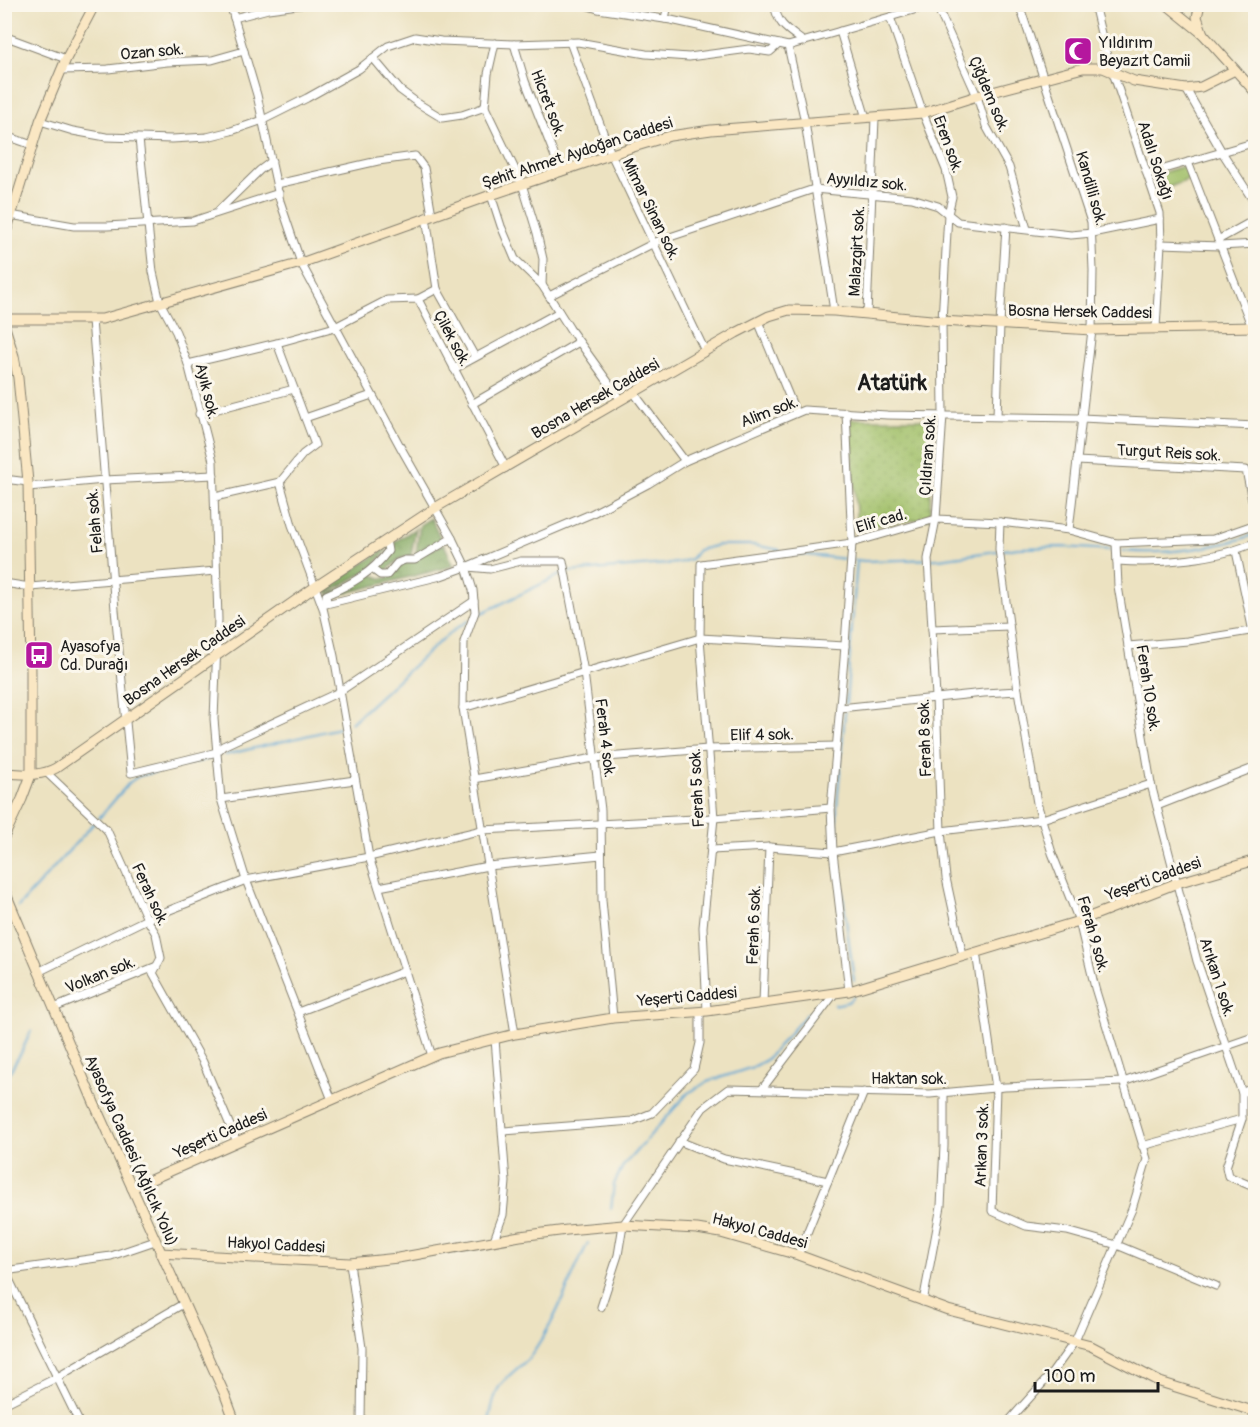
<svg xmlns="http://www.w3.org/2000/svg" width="1260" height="1427" font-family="Pangolin,sans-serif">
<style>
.grass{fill:#a1c069;stroke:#5e6e42;stroke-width:1.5}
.forest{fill:url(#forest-crowns);stroke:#4e613c;stroke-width:1.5}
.park{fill:url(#park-dots);stroke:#5e6e42;stroke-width:1.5}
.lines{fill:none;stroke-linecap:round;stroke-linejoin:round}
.stream{stroke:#5da6d4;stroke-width:2}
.street-casing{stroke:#847f6e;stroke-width:9}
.secondary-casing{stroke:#847f6e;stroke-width:11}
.street{stroke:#fff;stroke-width:7}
.secondary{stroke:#fae7c3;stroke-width:9}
.labels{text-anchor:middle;stroke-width:6;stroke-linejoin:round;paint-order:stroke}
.poi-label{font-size:16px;fill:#1c1c1c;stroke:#fbf7ec;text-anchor:start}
.street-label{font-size:16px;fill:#1c1c1c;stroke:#fbf7ec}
.district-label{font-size:22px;font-weight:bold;fill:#1c1c1c;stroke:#fbf7ec}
</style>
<defs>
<pattern id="forest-crowns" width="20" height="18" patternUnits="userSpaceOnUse" patternTransform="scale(1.5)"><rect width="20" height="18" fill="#80a65d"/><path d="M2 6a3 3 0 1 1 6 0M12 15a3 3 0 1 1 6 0" fill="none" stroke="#68864c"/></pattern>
<pattern id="park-dots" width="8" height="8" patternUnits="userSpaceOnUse" patternTransform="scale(1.5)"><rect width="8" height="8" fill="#a1c069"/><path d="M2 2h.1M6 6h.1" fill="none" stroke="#8aa45a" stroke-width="1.8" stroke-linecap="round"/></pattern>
</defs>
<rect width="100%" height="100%" fill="#fbf7ec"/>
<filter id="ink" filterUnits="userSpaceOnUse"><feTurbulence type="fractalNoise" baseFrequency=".0167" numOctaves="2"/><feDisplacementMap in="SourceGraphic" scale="12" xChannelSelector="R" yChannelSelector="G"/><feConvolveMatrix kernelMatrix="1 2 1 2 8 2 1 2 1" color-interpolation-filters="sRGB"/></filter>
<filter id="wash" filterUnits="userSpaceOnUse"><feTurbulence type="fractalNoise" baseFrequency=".008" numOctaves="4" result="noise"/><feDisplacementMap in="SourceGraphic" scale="24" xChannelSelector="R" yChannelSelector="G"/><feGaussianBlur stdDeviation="1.35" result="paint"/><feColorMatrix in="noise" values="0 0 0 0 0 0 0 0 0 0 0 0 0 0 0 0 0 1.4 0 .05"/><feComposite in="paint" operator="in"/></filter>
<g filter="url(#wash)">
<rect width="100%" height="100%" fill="#ece2c1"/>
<path class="grass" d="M1185 166 1190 179 1159 191 1154 175Z"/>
<g class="forest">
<path d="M431 518 442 541 415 559 420 525Z"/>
<path d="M416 528 411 556 399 559 384 573 376 569 390 551 393 543Z"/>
<path d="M444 544 454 566 330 597 329 595 370 573 380 578H388L397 565Z"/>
<path d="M385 549 386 551 372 568 328 593 325 589Z"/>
</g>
<path class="park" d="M850 419H931L930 518 857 528Z"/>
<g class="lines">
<g class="stream">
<path d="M1123 551C1163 555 1218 548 1256 534"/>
<path d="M798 554 865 561 939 559 1018 548 1062 547 1112 550"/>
<path d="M568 572 678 563 691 559 698 550 719 545H753L780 550"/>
<path d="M476 616 562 574"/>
<path d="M846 704 857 560"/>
<path d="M351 723 438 643 458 627 468 621"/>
<path d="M225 755 339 728"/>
<path d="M99 818 130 782 139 776 213 758"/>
<path d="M837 843V806L845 712"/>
<path d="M838 858 854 981"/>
<path d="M18 907 95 822"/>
<path d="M834 1005 848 1002 853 997"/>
<path d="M4 1081 21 1053 31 1031"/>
<path d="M611 1209 614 1184 623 1166 688 1093 707 1082 753 1067 766 1060 806 1015 817 1010"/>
<path d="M489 1422C491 1411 493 1398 499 1387 507 1375 519 1368 529 1358 534 1353 538 1345 542 1339 561 1309 571 1275 588 1243"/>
</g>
</g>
</g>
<g filter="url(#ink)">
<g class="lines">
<g class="street-casing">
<g id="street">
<path d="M230 4 257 95 280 201 301 263 401 448 452 538 466 567 473 590 475 612 464 642 463 708 515 1034"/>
<path d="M582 4 598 9 671 20 788 46 935 4"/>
<path d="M774 4C778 26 787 29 804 42"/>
<path d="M936 4 977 96 986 126 1009 167 1027 229"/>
<path d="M1019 4 1091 222 1093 270 1092 330 1069 530"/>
<path d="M1094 4 1104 46 1160 213 1161 244 1156 328"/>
<path d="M890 17 923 113 946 170 952 197 948 214 942 321 943 415 936 519 928 559 936 697 941 831 946 878 963 956"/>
<path d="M234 18 268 9 306 4"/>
<path d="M665 19 668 4"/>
<path d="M840 31 866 118"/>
<path d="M4 36 66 59"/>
<path d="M570 42 611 154 705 351"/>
<path d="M495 43 488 74 485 107 522 184 537 233 543 259 542 285"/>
<path d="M514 44 525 81 561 172"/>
<path d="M788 46 805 122 834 311"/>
<path d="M373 58 400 90 419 104 442 118 462 115 485 107"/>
<path d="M61 70 108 69 167 62 212 60 244 51"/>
<path d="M1186 89 1222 152 1256 205"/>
<path d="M40 121 73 131 106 137 172 139 207 137 231 131 263 120 307 98 359 69 388 46 415 37 441 41 514 44 578 42 646 54 689 57 749 49 770 52 779 44"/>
<path d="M4 135 32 145"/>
<path d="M139 139 153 272 160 302 176 332 188 364 213 461 218 619 214 719 221 799 246 880 332 1100"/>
<path d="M1188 162 1256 338"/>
<path d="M1147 174 1256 142"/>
<path d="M277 184 378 161 415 156 424 168 432 215"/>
<path d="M491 195 501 226 515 259 542 285 570 329 621 400"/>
<path d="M219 210 260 170 272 161"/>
<path d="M4 214 74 226H107L193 221 279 193"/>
<path d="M426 217 437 289"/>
<path d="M1218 240 1256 219"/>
<path d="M1161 244 1220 246 1256 244"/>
<path d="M549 296 658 241 814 189 912 198 938 206 958 222 1071 235 1092 233 1160 219"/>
<path d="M418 299 437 289 475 357"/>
<path d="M867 314 875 118"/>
<path d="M92 320 115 610 131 773 217 752 223 746 339 692 474 601"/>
<path d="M758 321 796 413"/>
<path d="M188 364 277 343"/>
<path d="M454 369 559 312"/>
<path d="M634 393 685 461"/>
<path d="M472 404 579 342"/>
<path d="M846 412 852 543 844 659 831 808 833 852 849 991"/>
<path d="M199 414 294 389"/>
<path d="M997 416 1000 324 1006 227"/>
<path d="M305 418 372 395"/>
<path d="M1077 461 1246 470 1256 520"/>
<path d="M4 479 28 482"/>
<path d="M28 487 104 480 214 475"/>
<path d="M215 497 280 482"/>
<path d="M1000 522 999 549 1018 691 1037 803 1052 853 1079 921 1095 988 1147 1159 1132 1209 1075 1341 1052 1373 1008 1422"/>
<path d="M1116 543 1118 586 1151 784 1197 961 1242 1093V1119L1142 1146"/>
<path d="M1236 551 1256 646"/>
<path d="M1117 561C1160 564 1216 560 1256 542"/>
<path d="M468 567 490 569 521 561H563L584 672 601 810 602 900 613 1018"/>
<path d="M372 569 380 575H387L397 563 405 560H415L452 538"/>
<path d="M4 583 30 587 216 571"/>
<path d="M327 603 326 595C350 585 372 573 388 551L386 540"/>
<path d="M322 605 441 576 466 567 591 514 648 484 685 461 804 410 887 415 1081 418 1256 426"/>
<path d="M932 629 1009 626"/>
<path d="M1128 646 1188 641 1256 630"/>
<path d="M463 708 700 638 845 646"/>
<path d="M840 708 984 693 1018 691"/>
<path d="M47 773 107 830 147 919 156 934 161 958 153 973 203 1062 237 1142"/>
<path d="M474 779 594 758 708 749 836 746"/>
<path d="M221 799 355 780"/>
<path d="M1157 806 1256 767"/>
<path d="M711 850 769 847 833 852 941 831 1042 819 1151 784"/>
<path d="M379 887 488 866 601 855"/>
<path d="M976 952 996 1088 992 1211 1026 1226 1067 1231 1117 1245 1216 1286"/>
<path d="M38 972 147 919 246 880 369 857 482 830 714 818 831 808"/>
<path d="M763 1003 769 847"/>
<path d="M54 1008 157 966"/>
<path d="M707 1011 703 927 714 818 700 638 701 564 852 543 936 519 1000 522 1069 530 1116 543 1213 539 1256 524"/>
<path d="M298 1012 405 971"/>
<path d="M432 1056 369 857 334 656 323 608 292 525 280 482 303 454 315 445 277 343 335 327 387 300 418 299 506 468"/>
<path d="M762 1089 835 993"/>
<path d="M1242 1093 1256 1086"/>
<path d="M1242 1119 1226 1167 1228 1176 1256 1188"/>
<path d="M504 1131 632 1121 652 1113 694 1069 700 1043V1012"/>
<path d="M679 1141 724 1159 828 1181"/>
<path d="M494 1240 503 1215 506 1182 495 1039"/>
<path d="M798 1255 864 1092"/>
<path d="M350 1263 362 1348 361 1422"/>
<path d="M4 1271 111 1256 155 1241"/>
<path d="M5 1271 79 1422"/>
<path d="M923 1302 941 1206 944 1146V1093"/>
<path d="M601 1307 618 1255 623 1225 703 1108 728 1089 930 1094 1005 1087 1123 1082 1256 1036"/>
<path d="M4 1404 56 1378 183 1304"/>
</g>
</g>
<g class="secondary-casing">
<g id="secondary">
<path d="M1166 4 1203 34 1197 17 1200 4"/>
<path d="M1203 34 1256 93"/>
<path d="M4 239 40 121 66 59 95 4"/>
<path d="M4 319H102L301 263 491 195 630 148 670 136 711 130 923 113 977 96 1083 68H1103L1134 81 1186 89 1201 87 1235 70"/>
<path d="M4 324 14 356 18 378 28 482 31 673V775L22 799 4 837"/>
<path d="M4 773C23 774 40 777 56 768L312 589 435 508 736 333 769 316 789 310 834 311 942 321 1092 330 1256 327"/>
<path d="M4 889 94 1103 225 1395 235 1422"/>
<path d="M132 1188 439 1053 515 1034 613 1018 707 1011 849 991 1079 921 1177 883 1256 860"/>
<path d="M160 1253 350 1263 398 1258 520 1236 567 1230 623 1225 697 1229 721 1233 798 1255 948 1310 1091 1346 1160 1382 1256 1412"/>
</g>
</g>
<use href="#street" class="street"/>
<use href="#secondary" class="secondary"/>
</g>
</g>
<defs>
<g id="mosque-square" transform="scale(1.5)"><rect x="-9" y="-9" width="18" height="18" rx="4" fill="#b5179e" stroke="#fbf7ec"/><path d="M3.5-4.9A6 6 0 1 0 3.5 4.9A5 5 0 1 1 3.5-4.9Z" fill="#fff"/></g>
<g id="bus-square" transform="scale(1.5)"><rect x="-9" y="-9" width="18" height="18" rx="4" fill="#b5179e" stroke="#fbf7ec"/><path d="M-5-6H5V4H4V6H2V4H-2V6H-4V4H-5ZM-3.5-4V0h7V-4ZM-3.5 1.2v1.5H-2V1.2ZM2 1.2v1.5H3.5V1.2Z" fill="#fff"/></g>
</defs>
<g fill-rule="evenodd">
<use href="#mosque-square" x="1078" y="51"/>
<use href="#bus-square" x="39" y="655"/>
</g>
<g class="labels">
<g class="poi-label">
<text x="1099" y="48">Yıldırım<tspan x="1099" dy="18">Beyazıt Camii</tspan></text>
<text x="60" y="652">Ayasofya<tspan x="60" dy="18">Cd. Durağı</tspan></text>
</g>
<g class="street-label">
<text transform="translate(152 51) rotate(-5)" y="6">Ozan sok.</text>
<text transform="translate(990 94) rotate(67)" y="6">Çiğdem sok.</text>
<text transform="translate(549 103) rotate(69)" y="6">Hicret sok.</text>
<text transform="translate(949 144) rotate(70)" y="6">Eren sok.</text>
<text transform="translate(577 152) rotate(-18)" y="6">Şehit Ahmet Aydoğan Caddesi</text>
<text transform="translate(1156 160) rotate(72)" y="6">Adalı Sokağı</text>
<text transform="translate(867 181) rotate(5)" y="6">Ayyıldız sok.</text>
<text transform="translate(1092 188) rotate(74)" y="6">Kandilli sok.</text>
<text transform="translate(652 209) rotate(64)" y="6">Mimar Sinan sok.</text>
<text transform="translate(856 251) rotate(-87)" y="6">Malazgirt sok.</text>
<text transform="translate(1080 311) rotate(1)" y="6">Bosna Hersek Caddesi</text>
<text transform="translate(453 338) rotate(62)" y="6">Çilek sok.</text>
<text transform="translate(208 391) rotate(76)" y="6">Ayık sok.</text>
<text transform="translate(595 398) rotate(-30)" y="6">Bosna Hersek Caddesi</text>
<text transform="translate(769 411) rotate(-21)" y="6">Alim sok.</text>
<text transform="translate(1169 452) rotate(3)" y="6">Turgut Reis sok.</text>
<text transform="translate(927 455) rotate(-86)" y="6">Çıldıran sok.</text>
<text transform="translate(881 520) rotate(-16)" y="6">Elif cad.</text>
<text transform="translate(94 521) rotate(-95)" y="6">Felah sok.</text>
<text transform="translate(184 660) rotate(-35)" y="6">Bosna Hersek Caddesi</text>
<text transform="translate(1149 688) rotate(81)" y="6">Ferah 10 sok.</text>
<text transform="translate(762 734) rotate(-1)" y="6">Elif 4 sok.</text>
<text transform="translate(606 738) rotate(83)" y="6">Ferah 4 sok.</text>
<text transform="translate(924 738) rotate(-92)" y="6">Ferah 8 sok.</text>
<text transform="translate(696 788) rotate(-93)" y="6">Ferah 5 sok.</text>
<text transform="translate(1153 878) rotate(-20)" y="6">Yeşerti Caddesi</text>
<text transform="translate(151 894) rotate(65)" y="6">Ferah sok.</text>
<text transform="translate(753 925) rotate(-88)" y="6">Ferah 6 sok.</text>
<text transform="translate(1094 934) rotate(74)" y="6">Ferah 9 sok.</text>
<text transform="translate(100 974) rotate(-22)" y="6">Volkan sok.</text>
<text transform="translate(1218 977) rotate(72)" y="6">Arıkan 1 sok.</text>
<text transform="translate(687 996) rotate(-5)" y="6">Yeşerti Caddesi</text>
<text x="909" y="1084">Haktan sok.</text>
<text transform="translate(220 1133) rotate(-24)" y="6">Yeşerti Caddesi</text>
<text transform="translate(981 1145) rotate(-88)" y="6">Arıkan 3 sok.</text>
<text transform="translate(132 1150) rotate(66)" y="6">Ayasofya Caddesi (Ağılcık Yolu)</text>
<text transform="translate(760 1230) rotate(15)" y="6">Hakyol Caddesi</text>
<text transform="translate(276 1244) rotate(3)" y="6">Hakyol Caddesi</text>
</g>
<g class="district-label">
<text x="892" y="390">Atatürk</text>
</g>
</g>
<rect width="1260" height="1427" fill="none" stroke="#fbf7ec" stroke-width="24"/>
<path d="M1035 1382v9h123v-9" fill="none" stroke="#1c1c1c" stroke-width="3"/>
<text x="1044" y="1382" font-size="18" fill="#1c1c1c" stroke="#fbf7ec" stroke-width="4.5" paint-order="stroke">100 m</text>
</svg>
